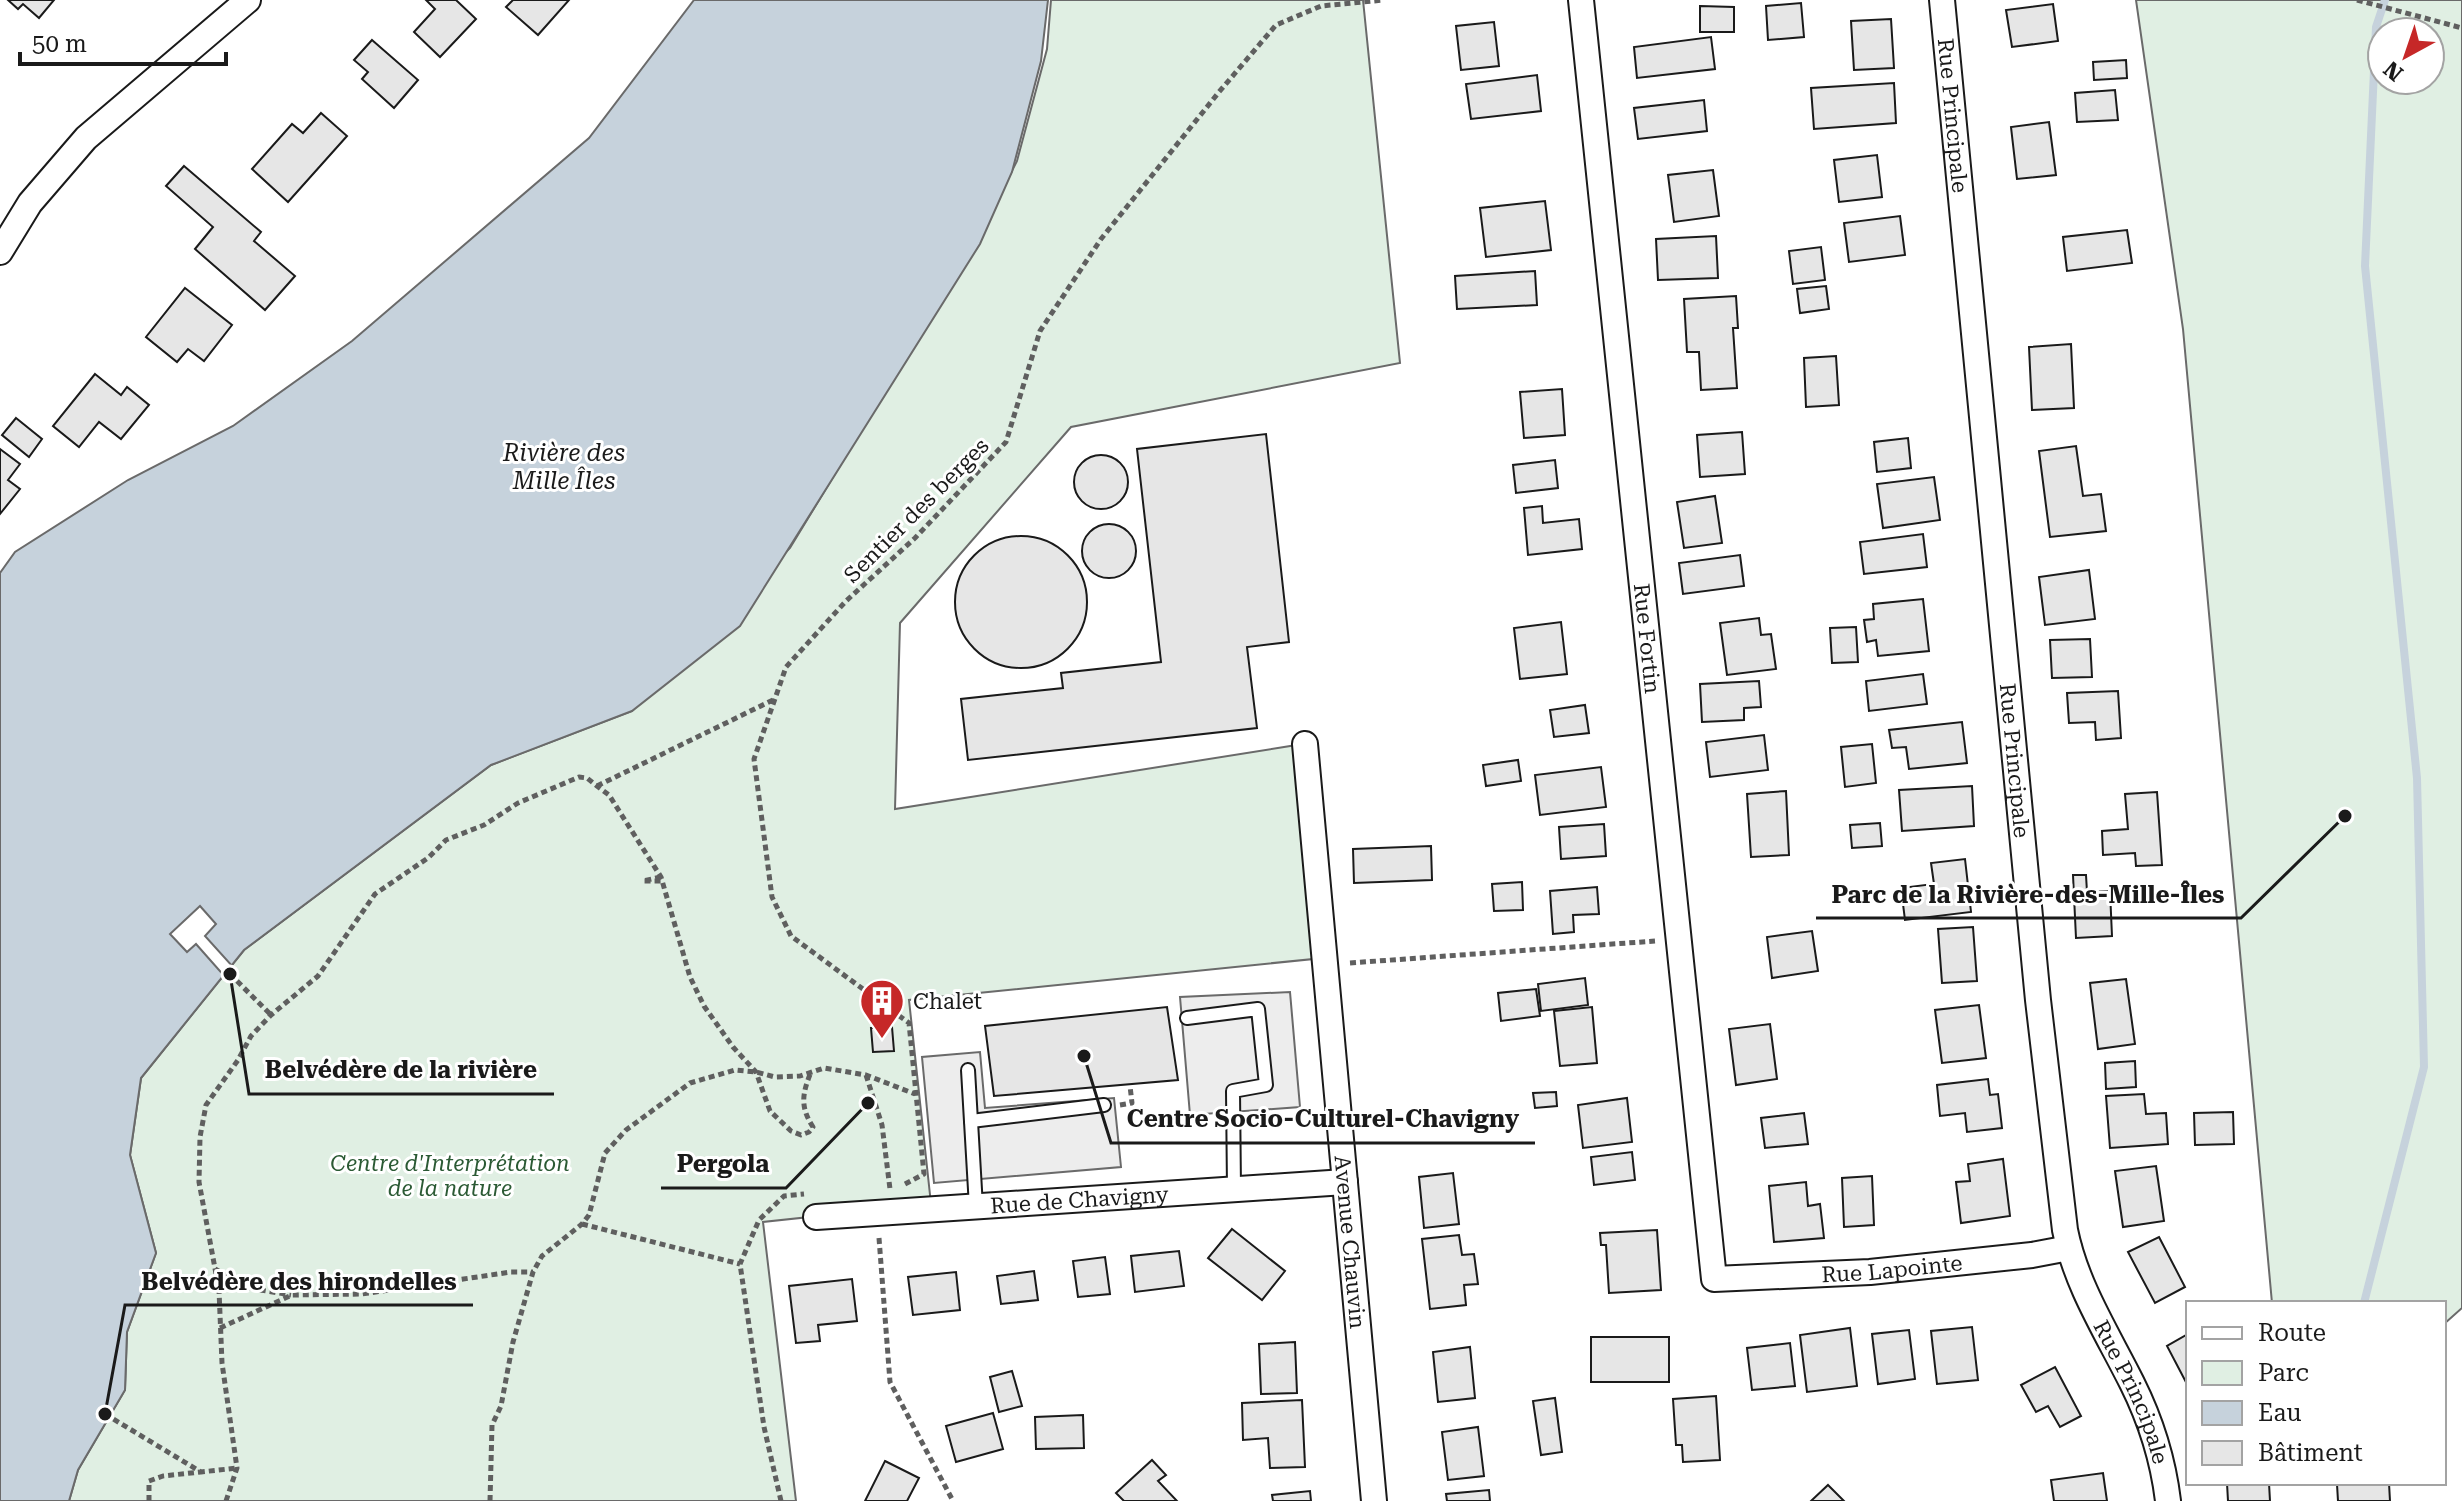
<svg xmlns="http://www.w3.org/2000/svg" width="2462" height="1501" font-family="'Roboto Serif',serif">
<style>
.green{fill:#e0efe3;stroke:#6a6a6a;stroke-width:2;fill-rule:evenodd}
.parking{fill:#ededed;stroke:#6a6a6a;stroke-width:2}
.water{fill:#c6d2dc;stroke:#6a6a6a;stroke-width:2}
.pier{fill:#fff;stroke:#6a6a6a;stroke-width:2}
.lines{fill:none;stroke-linecap:round;stroke-linejoin:round}
.stream{stroke:#c6d2dc;stroke-width:8}
.building{fill:#e6e6e6;stroke:#1a1a1a;stroke-width:2}
.lane-casing{stroke:#1a1a1a;stroke-width:16}
.street-casing{stroke:#1a1a1a;stroke-width:28}
.path{stroke:#5f5f5f;stroke-width:5;stroke-dasharray:6 4;stroke-linecap:butt}
.lane{stroke:#fff;stroke-width:12}
.street{stroke:#fff;stroke-width:24}
.labels{text-anchor:middle;stroke-width:6;stroke-linejoin:round;paint-order:stroke}
.street-label{font-size:22px;fill:#1a1a1a;stroke:#fff}
.poi-label{font-size:22px;fill:#1a1a1a;stroke:#fff;text-anchor:start}
.park-label{font-size:22px;font-style:italic;fill:#2b5a34;stroke:#fff}
.water-label{font-size:24px;font-style:italic;fill:#1a1a1a;stroke:#fff}
.leader{fill:none;stroke:#1a1a1a;stroke-width:3}
.callout-dot{fill:#1a1a1a;stroke:#fff;stroke-width:3}
.callout-label{font-size:24px;text-anchor:middle;font-weight:bold;fill:#1a1a1a;stroke:#fff;stroke-width:6;stroke-linejoin:round;paint-order:stroke}
</style>
<rect width="100%" height="100%" fill="#fff"/>
<g class="green">
<path d="M1051 0H1363L1400 363 1071 427 900 623 895 809 1303 744 1323 958 909 1000 931 1204 763 1222 796 1501H69L78 1470 125 1390 127 1332 156 1253 130 1155 141 1078 244 950 491 765 632 711 790 548 978 238 1017 161 1047 49Z"/>
<path d="M2136 0H2462V1308L2444 1324V1303H2272L2183 329ZM2430 32V80H2382V32Z"/>
</g>
<g class="parking">
<path d="M1290 992 1300 1107 1190 1115 1180 997Z"/>
<path d="M980 1052 985 1108 1114 1098 1121 1167 934 1183 922 1057Z"/>
</g>
<path class="water" d="M694 0H1048L1041 61 1012 172 980 244 740 626 632 711 491 765 244 950 141 1078 130 1155 156 1253 127 1332 125 1390 78 1470 69 1501H0V573L15 552 128 480 233 426 352 341 589 138Z"/>
<path class="pier" d="M200 906 216 924 205 936 234 968 226 978 196 944 187 952 170 934Z"/>
<g class="lines">
<path class="stream" d="M2364 1303 2424 1067 2417 778 2365 266 2376 27 2385 0"/>
</g>
<g class="building">
<path d="M8 0H54L39 18 23 4 18 9Z"/>
<path d="M426 0H456L476 19 440 57 414 32 435 9Z"/>
<path d="M513 0H569L538 35 506 7Z"/>
<path d="M1801 3 1804 37 1768 40 1766 6Z"/>
<path d="M2053 4 2058 41 2012 47 2006 10Z"/>
<path d="M1700 6 1734 7V32H1700Z"/>
<path d="M1891 19 1894 68 1854 70 1851 21Z"/>
<path d="M1494 22 1499 66 1461 70 1456 26Z"/>
<path d="M1711 37 1715 69 1637 78 1634 47Z"/>
<path d="M372 40 418 80 394 108 362 79 368 72 354 60Z"/>
<path d="M2126 60 2127 78 2094 80 2093 62Z"/>
<path d="M1537 75 1541 111 1471 119 1466 84Z"/>
<path d="M1894 83 1896 123 1814 129 1811 88Z"/>
<path d="M2115 90 2118 120 2077 122 2075 93Z"/>
<path d="M1704 100 1707 131 1638 139 1634 108Z"/>
<path d="M321 113 347 136 288 202 252 169 292 124 303 133Z"/>
<path d="M2049 122 2056 175 2017 179 2011 127Z"/>
<path d="M1877 155 1882 197 1839 202 1834 160Z"/>
<path d="M184 166 261 232 254 241 295 276 265 310 195 249 213 227 166 186Z"/>
<path d="M1713 170 1719 216 1674 222 1668 175Z"/>
<path d="M1545 201 1551 250 1486 257 1480 208Z"/>
<path d="M1900 216 1905 255 1849 262 1844 223Z"/>
<path d="M2127 230 2132 263 2067 271 2063 237Z"/>
<path d="M1716 236 1718 278 1658 280 1656 239Z"/>
<path d="M1821 247 1825 280 1793 284 1789 251Z"/>
<path d="M1535 271 1537 305 1457 309 1455 276Z"/>
<path d="M1826 286 1829 309 1800 313 1797 289Z"/>
<path d="M185 288 232 325 204 361 188 349 177 362 146 337Z"/>
<path d="M1736 296 1738 328H1733L1737 388 1701 390 1699 352H1687L1684 299Z"/>
<path d="M2071 344 2074 408 2032 410 2029 347Z"/>
<path d="M1836 356 1839 405 1806 407 1804 358Z"/>
<path d="M95 374 121 395 127 387 149 405 121 439 99 422 79 447 53 426Z"/>
<path d="M1562 389 1565 435 1524 438 1520 392Z"/>
<path d="M16 418 42 439 29 457 2 435Z"/>
<path d="M1742 432 1745 474 1700 477 1697 435Z"/>
<path d="M1266 434 1289 642 1247 647 1257 728 968 760 961 699 1063 688 1061 673 1161 662 1137 449Z"/>
<path d="M1908 438 1911 468 1877 472 1874 442Z"/>
<path d="M2076 446 2083 496 2101 494 2106 531 2050 537 2039 451Z"/>
<path d="M0 449 20 464 8 480 20 489 0 514Z"/>
<circle cx="1101" cy="482" r="27"/>
<path d="M1555 460 1558 488 1516 493 1513 465Z"/>
<path d="M1934 477 1940 520 1883 528 1877 484Z"/>
<path d="M1715 496 1722 543 1684 548 1677 502Z"/>
<path d="M1542 506 1543 523 1579 519 1582 549 1528 555 1524 508Z"/>
<circle cx="1109" cy="551" r="27"/>
<path d="M1923 534 1927 567 1864 574 1860 542Z"/>
<circle cx="1021" cy="602" r="66"/>
<path d="M1740 555 1744 586 1683 594 1679 563Z"/>
<path d="M2089 570 2095 619 2045 625 2039 577Z"/>
<path d="M1923 599 1929 651 1878 656 1876 640 1867 642 1864 620 1874 619 1873 604Z"/>
<path d="M1759 618 1761 635 1771 634 1776 669 1727 675 1720 623Z"/>
<path d="M1561 622 1567 674 1520 679 1514 628Z"/>
<path d="M1856 627 1858 662 1832 663 1830 628Z"/>
<path d="M2090 639 2092 677 2052 678 2050 640Z"/>
<path d="M1923 674 1927 704 1869 711 1866 681Z"/>
<path d="M1759 681 1761 707 1744 708V720L1702 722 1700 684Z"/>
<path d="M2118 691 2121 738 2096 740 2095 722 2069 723 2067 693Z"/>
<path d="M1585 705 1589 733 1554 737 1550 710Z"/>
<path d="M1962 722 1967 763 1909 769 1906 747 1892 748 1889 730Z"/>
<path d="M1764 735 1768 770 1710 777 1706 742Z"/>
<path d="M1872 744 1876 783 1845 787 1841 747Z"/>
<path d="M1518 760 1521 781 1486 786 1483 765Z"/>
<path d="M1601 767 1606 807 1540 815 1535 775Z"/>
<path d="M1972 786 1974 826 1902 831 1899 790Z"/>
<path d="M1786 791 1789 855 1751 857 1747 794Z"/>
<path d="M2157 792 2162 865 2136 866 2135 853 2103 855 2102 831 2128 829 2125 794Z"/>
<path d="M1880 823 1882 846 1852 848 1850 825Z"/>
<path d="M1604 824 1606 856 1561 859 1559 827Z"/>
<path d="M1431 846 1432 880 1354 883 1353 849Z"/>
<path d="M1965 859 1971 912 1905 920 1901 888 1934 884 1931 863Z"/>
<path d="M2073 875H2086L2087 892 2110 891 2112 936 2076 938Z"/>
<path d="M1522 882 1523 910 1494 911 1492 884Z"/>
<path d="M1597 887 1599 914 1573 915 1574 932 1553 934 1550 891Z"/>
<path d="M1973 927 1977 981 1942 983 1938 929Z"/>
<path d="M1812 931 1818 971 1772 978 1767 937Z"/>
<path d="M1585 978 1588 1005 1541 1011 1538 984Z"/>
<path d="M2126 979 2135 1044 2098 1049 2090 983Z"/>
<path d="M1536 989 1540 1016 1501 1021 1498 993Z"/>
<path d="M1979 1005 1986 1058 1942 1063 1935 1010Z"/>
<path d="M1167 1007 1178 1080 994 1096 985 1026Z"/>
<path d="M1592 1007 1597 1063 1560 1066 1554 1011Z"/>
<path d="M1770 1024 1777 1079 1736 1085 1729 1029Z"/>
<path d="M892 1027 894 1051 873 1052 871 1028Z"/>
<path d="M2135 1061 2136 1087 2106 1089 2105 1063Z"/>
<path d="M1988 1079 1990 1095 1998 1094 2002 1128 1967 1132 1965 1113 1940 1116 1937 1085Z"/>
<path d="M1556 1092 1557 1106 1535 1108 1533 1093Z"/>
<path d="M2144 1094 2146 1114 2166 1113 2168 1144 2110 1148 2106 1096Z"/>
<path d="M1627 1098 1632 1142 1583 1148 1578 1105Z"/>
<path d="M2233 1112 2234 1144 2195 1145 2194 1113Z"/>
<path d="M1804 1113 1808 1144 1765 1148 1761 1118Z"/>
<path d="M1632 1152 1635 1180 1594 1185 1591 1157Z"/>
<path d="M2003 1159 2010 1216 1961 1223 1956 1182 1970 1181 1968 1164Z"/>
<path d="M2156 1166 2164 1221 2123 1227 2115 1171Z"/>
<path d="M1453 1173 1459 1224 1424 1228 1419 1177Z"/>
<path d="M1872 1176 1874 1225 1844 1227 1842 1178Z"/>
<path d="M1806 1182 1808 1206 1820 1204 1824 1238 1774 1242 1769 1186Z"/>
<path d="M1232 1229 1285 1271 1262 1300 1208 1258Z"/>
<path d="M1657 1230 1661 1290 1609 1293 1606 1245H1601L1600 1233Z"/>
<path d="M1459 1235 1462 1255 1474 1254 1478 1284 1464 1285 1466 1305 1430 1309 1422 1239Z"/>
<path d="M2159 1237 2185 1287 2155 1303 2128 1252Z"/>
<path d="M1179 1251 1184 1286 1135 1292 1131 1256Z"/>
<path d="M1105 1257 1110 1294 1078 1297 1073 1261Z"/>
<path d="M1034 1271 1038 1300 1001 1304 997 1276Z"/>
<path d="M956 1272 960 1310 913 1315 908 1277Z"/>
<path d="M852 1279 857 1321 818 1325 820 1341 796 1343 789 1286Z"/>
<path d="M1972 1327 1978 1380 1937 1384 1931 1331Z"/>
<path d="M1850 1328 1857 1386 1807 1392 1800 1335Z"/>
<path d="M1909 1330 1915 1379 1878 1384 1872 1334Z"/>
<path d="M2188 1334V1386L2167 1346Z"/>
<rect x="1591" y="1337" width="78" height="45"/>
<path d="M1295 1342 1297 1393 1261 1394 1259 1344Z"/>
<path d="M1790 1343 1795 1386 1752 1390 1747 1348Z"/>
<path d="M1470 1347 1475 1398 1438 1402 1433 1352Z"/>
<path d="M2055 1367 2081 1416 2060 1427 2048 1406 2036 1412 2021 1385Z"/>
<path d="M1012 1371 1022 1406 999 1412 990 1377Z"/>
<path d="M1716 1396 1720 1460 1683 1462 1682 1445H1676L1673 1399Z"/>
<path d="M1555 1398 1562 1452 1541 1455 1533 1401Z"/>
<path d="M1302 1400 1305 1467 1270 1468 1268 1438 1243 1440 1242 1403Z"/>
<path d="M993 1413 1003 1449 956 1462 946 1426Z"/>
<path d="M1083 1415 1084 1448 1036 1449 1035 1417Z"/>
<path d="M1478 1427 1484 1476 1448 1480 1442 1432Z"/>
<path d="M1152 1460 1166 1475 1158 1481 1177 1501H1124L1116 1493Z"/>
<path d="M885 1461 919 1478 907 1501H865Z"/>
<path d="M2103 1473 2107 1501H2054L2051 1480Z"/>
<path d="M2227 1483H2269L2270 1501H2228Z"/>
<path d="M2389 1483 2390 1501H2338L2337 1484Z"/>
<path d="M1828 1485 1844 1501H1811Z"/>
<path d="M1489 1490 1490 1501H1447L1446 1494Z"/>
<path d="M1310 1491 1311 1501H1273L1272 1495Z"/>
</g>
<g class="lines">
<g class="lane-casing">
<g id="lane">
<path d="M1187 1018 1258 1009 1266 1085 1233 1091 1234 1189"/>
<path d="M968 1070 976 1207"/>
<path d="M971 1121 1104 1105"/>
</g>
</g>
<g class="street-casing">
<g id="street">
<path id="s1" d="M1581 0 1714 1279 1870 1272 2032 1255 2069 1248"/>
<path id="s2" d="M1942 0 2038 1000 2065 1230C2076 1285 2107 1333 2132 1383 2151 1421 2163 1459 2168 1501"/>
<path d="M0 252 30 203 86 138 248 0"/>
<path id="s3" d="M1305 744 1374 1501"/>
<path id="s4" d="M816 1217 1345 1182"/>
</g>
</g>
<g class="path">
<path d="M2357 0 2462 28"/>
<path d="M597 786 775 699"/>
<path d="M661 877 643 881H662"/>
<path d="M1350 963 1655 941"/>
<path d="M230 974 271 1015"/>
<path d="M866 1075 882 1125 890 1189"/>
<path d="M1120 1105 1132 1103 1130 1086"/>
<path d="M905 1184 924 1174 909 1023 791 936 772 897 754 759 786 667 846 601 915 538 1006 442 1040 331 1101 239 1219 92 1276 25 1321 6 1384 0"/>
<path d="M582 1224 740 1264"/>
<path d="M879 1238 890 1382 953 1501"/>
<path d="M215 1269 248 1288 291 1295"/>
<path d="M220 1328 292 1295 362 1294 511 1272H533"/>
<path d="M105 1414 201 1472 237 1468"/>
<path d="M149 1501V1481L163 1476 200 1472"/>
<path d="M226 1501 237 1468 222 1363 219 1290 199 1182 200 1137 206 1105 238 1060 251 1036 271 1015 318 976 375 894 428 858 446 840 484 825 518 803 579 777 587 778 597 786 609 795 661 877 690 977 704 1006 733 1047 756 1072 770 1111 791 1131 801 1135 809 1132 813 1127C800 1107 802 1094 811 1072"/>
<path d="M490 1501 492 1425 501 1406 513 1342 533 1272 542 1256 582 1224 589 1215 605 1153 626 1130 690 1083 735 1070 756 1072 775 1077 800 1076 824 1068 866 1075 915 1094"/>
<path d="M781 1501 764 1427 740 1264 759 1220 784 1196 804 1194"/>
</g>
<use href="#lane" class="lane"/>
<use href="#street" class="street"/>
</g>
<defs>
<g id="building-pin" transform="scale(2.3)"><path d="M0 17L-7.5 6A9.5 9.5 0 1 1 7.5 6Z" fill="#c62828" stroke="#fff"/><path d="M-4-6H4V6H1V3H-1V6H-4ZM-2.5-4.3h1.7v1.8h-1.7ZM.8-4.3h1.7v1.8H.8ZM-2.5-1h1.7V.8h-1.7ZM.8-1h1.7V.8H.8Z" fill="#fff"/></g>
</defs>
<g fill-rule="evenodd">
<use href="#building-pin" x="882" y="1001"/>
</g>
<g class="labels">
<g class="street-label">
<text dy="8" stroke="none"><textPath href="#s2" startOffset="116">Rue Principale</textPath></text>
<text transform="translate(916 510) rotate(-45)" y="8">Sentier des berges</text>
<text dy="8" stroke="none"><textPath href="#s1" startOffset="642">Rue Fortin</textPath></text>
<text dy="8" stroke="none"><textPath href="#s2" startOffset="764">Rue Principale</textPath></text>
<text dy="8" stroke="none"><textPath href="#s4" startOffset="264">Rue de Chavigny</textPath></text>
<text dy="8" stroke="none"><textPath href="#s3" startOffset="500">Avenue Chauvin</textPath></text>
<text dy="8" stroke="none"><textPath href="#s1" startOffset="1464">Rue Lapointe</textPath></text>
<text dy="8" stroke="none"><textPath href="#s2" startOffset="1412">Rue Principale</textPath></text>
</g>
<g class="poi-label">
<text x="913" y="1009">Chalet</text>
</g>
<g class="park-label">
<text x="450" y="1171">Centre d'Interprétation<tspan x="450" dy="25">de la nature</tspan></text>
</g>
<g class="water-label">
<text x="564" y="461">Rivière des<tspan x="564" dy="28">Mille Îles</tspan></text>
</g>
</g>
<path class="leader" d="M2345 816L2241 918H1816M230 974L249 1094H554M1084 1056L1111 1143H1535M868 1103L786 1188H661M105 1414L125 1305H473"/>
<g class="callout-dot">
<circle cx="2345" cy="816" r="8"/>
<circle cx="230" cy="974" r="8"/>
<circle cx="1084" cy="1056" r="8"/>
<circle cx="868" cy="1103" r="8"/>
<circle cx="105" cy="1414" r="8"/>
</g>
<g class="callout-label">
<text x="2028" y="903">Parc de la Rivière-des-Mille-Îles</text>
<text x="401" y="1078">Belvédère de la rivière</text>
<text x="1323" y="1127">Centre Socio-Culturel-Chavigny</text>
<text x="723" y="1172">Pergola</text>
<text x="299" y="1290">Belvédère des hirondelles</text>
</g>
<rect x="2186" y="1301" width="260" height="184" fill="#ffffff" stroke="#a3a3a3" stroke-width="2"/>
<rect x="2202" y="1327" width="40" height="12" fill="#ffffff" stroke="#a3a3a3" stroke-width="2"/>
<text x="2258" y="1341" font-size="24" fill="#1a1a1a">Route</text>
<rect x="2202" y="1361" width="40" height="24" fill="#e0efe3" stroke="#a3a3a3" stroke-width="2"/>
<text x="2258" y="1381" font-size="24" fill="#1a1a1a">Parc</text>
<rect x="2202" y="1401" width="40" height="24" fill="#c6d2dc" stroke="#a3a3a3" stroke-width="2"/>
<text x="2258" y="1421" font-size="24" fill="#1a1a1a">Eau</text>
<rect x="2202" y="1441" width="40" height="24" fill="#e6e6e6" stroke="#a3a3a3" stroke-width="2"/>
<text x="2258" y="1461" font-size="24" fill="#1a1a1a">Bâtiment</text>
<g transform="translate(2406 56) rotate(220)"><circle r="38" fill="#ffffff" stroke="#a3a3a3" stroke-width="2"/>
<path d="M0-6L14 30L0 20L-14 30Z" fill="#c62828"/>
<text y="-12" font-size="22" font-weight="bold" text-anchor="middle" fill="#1a1a1a">N</text>
</g>
<path d="M20 52v12h206v-12" fill="none" stroke="#1a1a1a" stroke-width="4"/>
<text x="32" y="52" font-size="24" fill="#1a1a1a" stroke="#ffffff" stroke-width="6" paint-order="stroke">50 m</text>
</svg>
